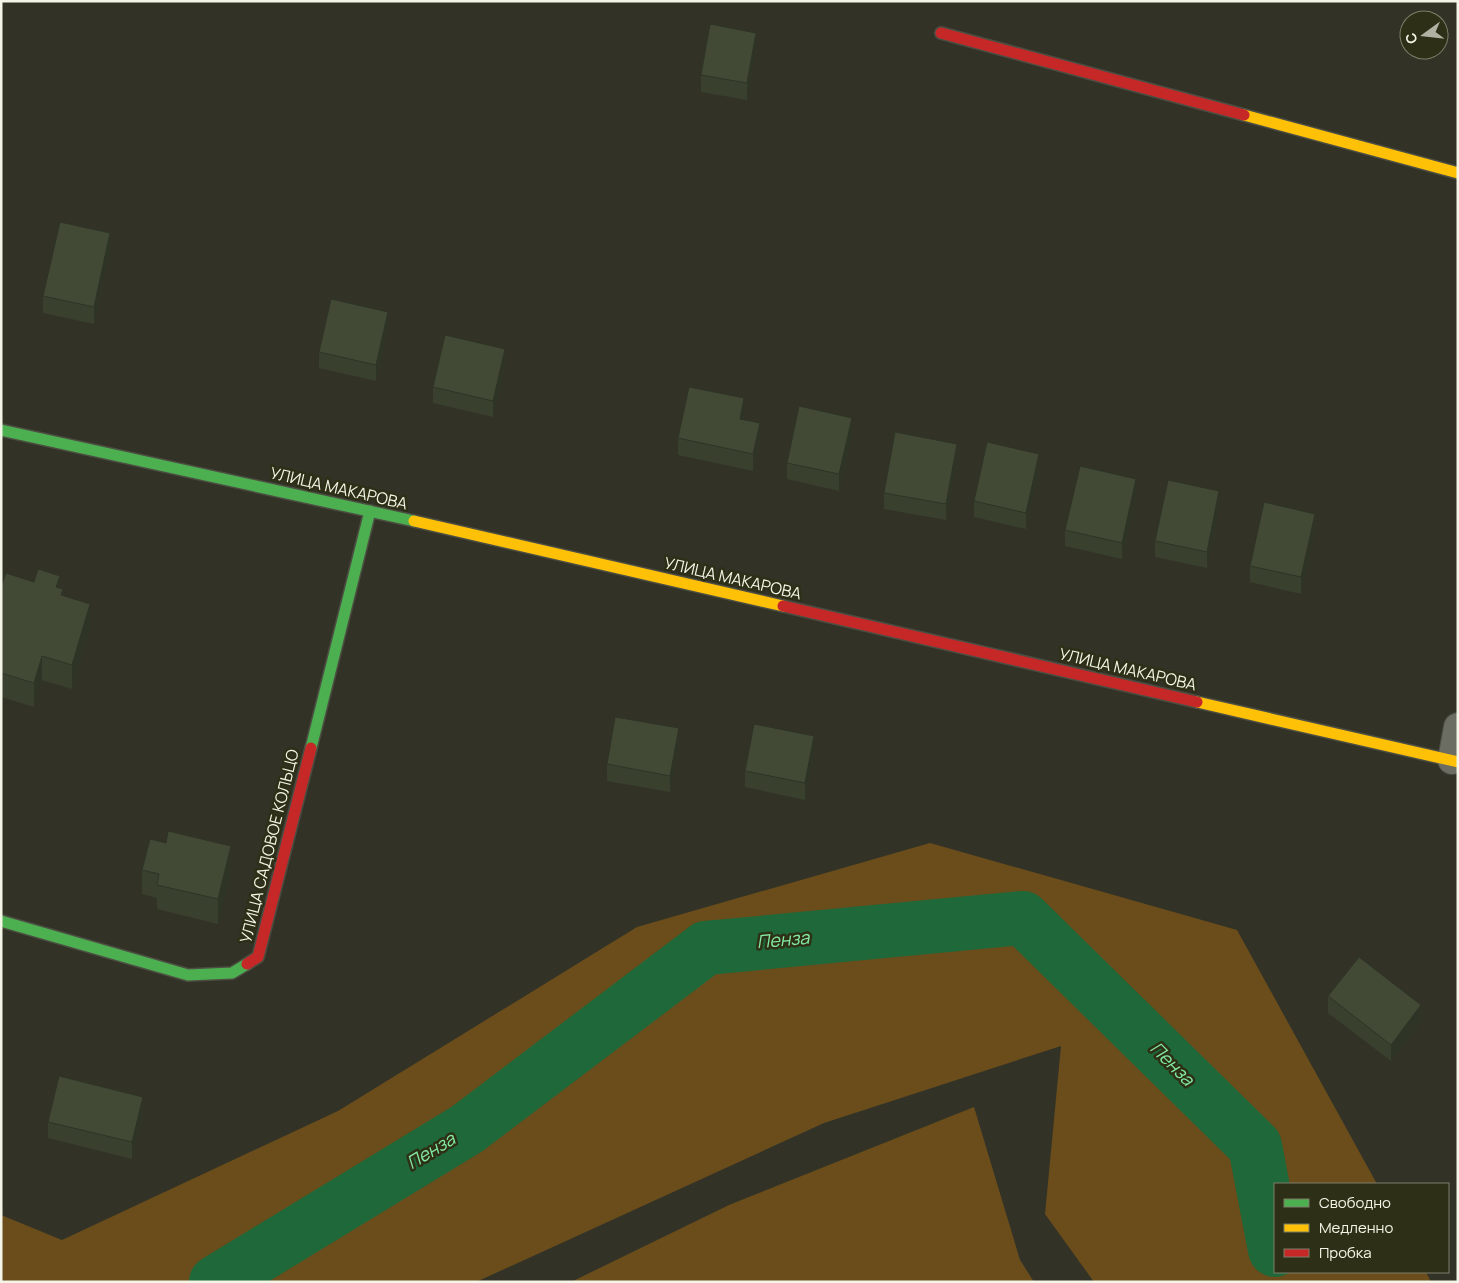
<svg xmlns="http://www.w3.org/2000/svg" width="1459" height="1283" font-family="Manrope,sans-serif">
<style>
.green{fill:#6b4d1c}
.lines{fill:none;stroke-linecap:round;stroke-linejoin:round}
.river{stroke:#1e6839;stroke-width:54}
.street-casing{stroke:#4d4e43;stroke-width:30}
.fast-casing{stroke:#4d4e43;stroke-width:14}
.slow-casing{stroke:#4d4e43;stroke-width:14}
.jam-casing{stroke:#4d4e43;stroke-width:14}
.street{stroke:#6b6c62;stroke-width:28}
.fast{stroke:#4caf50;stroke-width:11}
.slow{stroke:#ffc107;stroke-width:11}
.jam{stroke:#c62828;stroke-width:11}
.wall{fill:#39402e}
.shaded-wall{fill:#2e3426}
.building{fill:#424a36;stroke:#2e3426}
.labels{text-anchor:middle;stroke-width:5;stroke-linejoin:round;paint-order:stroke}
.street-label{font-size:16px;fill:#f3f5e6;stroke:#2d2f16}
.water-label{font-size:18px;font-style:italic;fill:#83eaa1;stroke:#2d2f16}
</style>
<rect width="100%" height="100%" fill="#323326"/>
<g class="green">
<path d="M930 843 1237 930 1377 1184H1275V1272H1426L1431 1282H1094L1045 1214 1061 1046 824 1123 476 1282H1V1215L62 1240 338 1111 637 927Z"/>
<path d="M974 1107 1020 1260 1034 1282H571L729 1205Z"/>
</g>
<g class="lines">
<path class="river" d="M216 1282 467 1129 706 948 1023 918 1255 1146 1275 1250"/>
<g class="street-casing">
<path id="street" d="M1452 760 1458 727"/>
</g>
<g class="fast-casing">
<g id="fast">
<path d="M1 430 414 521"/>
<path d="M311 748 370 511"/>
<path d="M1 921 188 975 232 973 247 964"/>
</g>
</g>
<g class="slow-casing">
<g id="slow">
<path d="M1244 115 1458 173"/>
<path d="M414 521 783 606"/>
<path d="M1197 702 1458 762"/>
</g>
</g>
<g class="jam-casing">
<g id="jam">
<path d="M941 33 1244 115"/>
<path d="M783 606 1197 702"/>
<path d="M247 964 258 957 311 748"/>
</g>
</g>
<use href="#street" class="street"/>
<use href="#fast" class="fast"/>
<use href="#slow" class="slow"/>
<use href="#jam" class="jam"/>
</g>
<g class="wall">
<path d="M756 49 747 100 701 92V75Z"/>
<path d="M110 250 94 324 43 313V296Z"/>
<path d="M388 328 376 381 319 368V352Z"/>
<path d="M505 365 493 417 433 403V387Z"/>
<path d="M744 415 743 420 760 439 753 471 678 455V438Z"/>
<path d="M852 434 839 491 787 479V463Z"/>
<path d="M957 460 946 520 884 509V493Z"/>
<path d="M1039 470 1026 529 974 517V501Z"/>
<path d="M1136 495 1122 559 1065 546V530Z"/>
<path d="M1219 508 1207 568 1155 557V541Z"/>
<path d="M1315 530 1301 594 1250 582V566Z"/>
<path d="M1 587 60 588 63 596 90 628 72 689 42 680 34 707 1 697Z"/>
<path d="M679 744 670 792 607 781V764Z"/>
<path d="M814 752 805 800 745 787V771Z"/>
<path d="M142 870H231L218 924 157 909V898L142 894Z"/>
<path d="M1328 996 1421 1022 1391 1061 1328 1013Z"/>
<path d="M143 1113 132 1159 48 1138V1122Z"/>
</g>
<g class="shaded-wall">
<path d="M756 33V49L747 100V83Z"/>
<path d="M110 233V250L94 324V307Z"/>
<path d="M388 312V328L376 381V365Z"/>
<path d="M505 349V365L493 417V401Z"/>
<path d="M744 398V415L740 435V419Z"/>
<path d="M852 418V434L839 491V474Z"/>
<path d="M760 423V439L753 471V454Z"/>
<path d="M957 444V460L946 520V504Z"/>
<path d="M1039 454V470L1026 529V513Z"/>
<path d="M1136 479V495L1122 559V543Z"/>
<path d="M1219 491V508L1207 568V552Z"/>
<path d="M1315 514V530L1301 594V577Z"/>
<path d="M60 576V600L56 587Z"/>
<path d="M90 604V628L72 689V665Z"/>
<path d="M42 656V680L34 707V683Z"/>
<path d="M679 728V744L670 792V776Z"/>
<path d="M814 736V752L805 800V783Z"/>
<path d="M231 846V870L218 924V899Z"/>
<path d="M1421 1005V1022L1391 1061V1045Z"/>
<path d="M143 1097V1113L132 1159V1142Z"/>
</g>
<g class="building">
<path d="M710 24 756 33 747 83 701 75Z"/>
<path d="M60 222 110 233 94 307 43 296Z"/>
<path d="M331 299 388 312 376 365 319 352Z"/>
<path d="M445 335 505 349 493 401 433 387Z"/>
<path d="M689 387 744 398 740 419 760 423 753 454 678 438Z"/>
<path d="M799 406 852 418 839 474 787 463Z"/>
<path d="M895 432 957 444 946 504 884 493Z"/>
<path d="M987 442 1039 454 1026 513 974 501Z"/>
<path d="M1080 466 1136 479 1122 543 1065 530Z"/>
<path d="M1168 480 1219 491 1207 552 1155 541Z"/>
<path d="M1264 502 1315 514 1301 577 1250 566Z"/>
<path d="M38 569 60 576 56 587 63 589 61 595 90 604 72 665 42 656 34 683 1 673V587L6 573 34 582Z"/>
<path d="M615 717 679 728 670 776 607 764Z"/>
<path d="M754 724 814 736 805 783 745 771Z"/>
<path d="M168 831 231 846 218 899 157 885 159 874 142 870 150 839 166 843Z"/>
<path d="M1359 957 1421 1005 1391 1045 1328 996Z"/>
<path d="M59 1076 143 1097 132 1142 48 1122Z"/>
</g>
<g class="labels">
<g class="street-label">
<text transform="translate(339 488) rotate(13)" y="6">УЛИЦА МАКАРОВА</text>
<text transform="translate(733 578) rotate(13)" y="6">УЛИЦА МАКАРОВА</text>
<text transform="translate(1128 669) rotate(13)" y="6">УЛИЦА МАКАРОВА</text>
<text transform="translate(269 846) rotate(-76)" y="6">УЛИЦА САДОВОЕ КОЛЬЦО</text>
</g>
<g class="water-label">
<text transform="translate(783 940) rotate(-5)" y="6">Пенза</text>
<text transform="translate(1172 1064) rotate(45)" y="6">Пенза</text>
<text transform="translate(431 1151) rotate(-31)" y="6">Пенза</text>
</g>
</g>
<rect width="1459" height="1283" fill="none" stroke="#f3f5e6" stroke-width="5"/>
<rect x="1274" y="1183" width="175" height="90" fill="#2d2f16" stroke="#7c7e69"/>
<rect x="1284" y="1199" width="25" height="8" fill="#4caf50" stroke="#7c7e69"/>
<text x="1319" y="1208" font-size="15" fill="#f3f5e6">Свободно</text>
<rect x="1284" y="1224" width="25" height="8" fill="#ffc107" stroke="#7c7e69"/>
<text x="1319" y="1233" font-size="15" fill="#f3f5e6">Медленно</text>
<rect x="1284" y="1249" width="25" height="8" fill="#c62828" stroke="#7c7e69"/>
<text x="1319" y="1258" font-size="15" fill="#f3f5e6">Пробка</text>
<g transform="translate(1424 35) rotate(255)"><circle r="24" fill="#2d2f16" stroke="#7c7e69"/>
<path d="M0-4L9 19L0 12L-9 19Z" fill="#afb1a3"/>
<text y="-8" font-size="14" font-weight="bold" text-anchor="middle" fill="#f3f5e6">С</text>
</g>
</svg>
